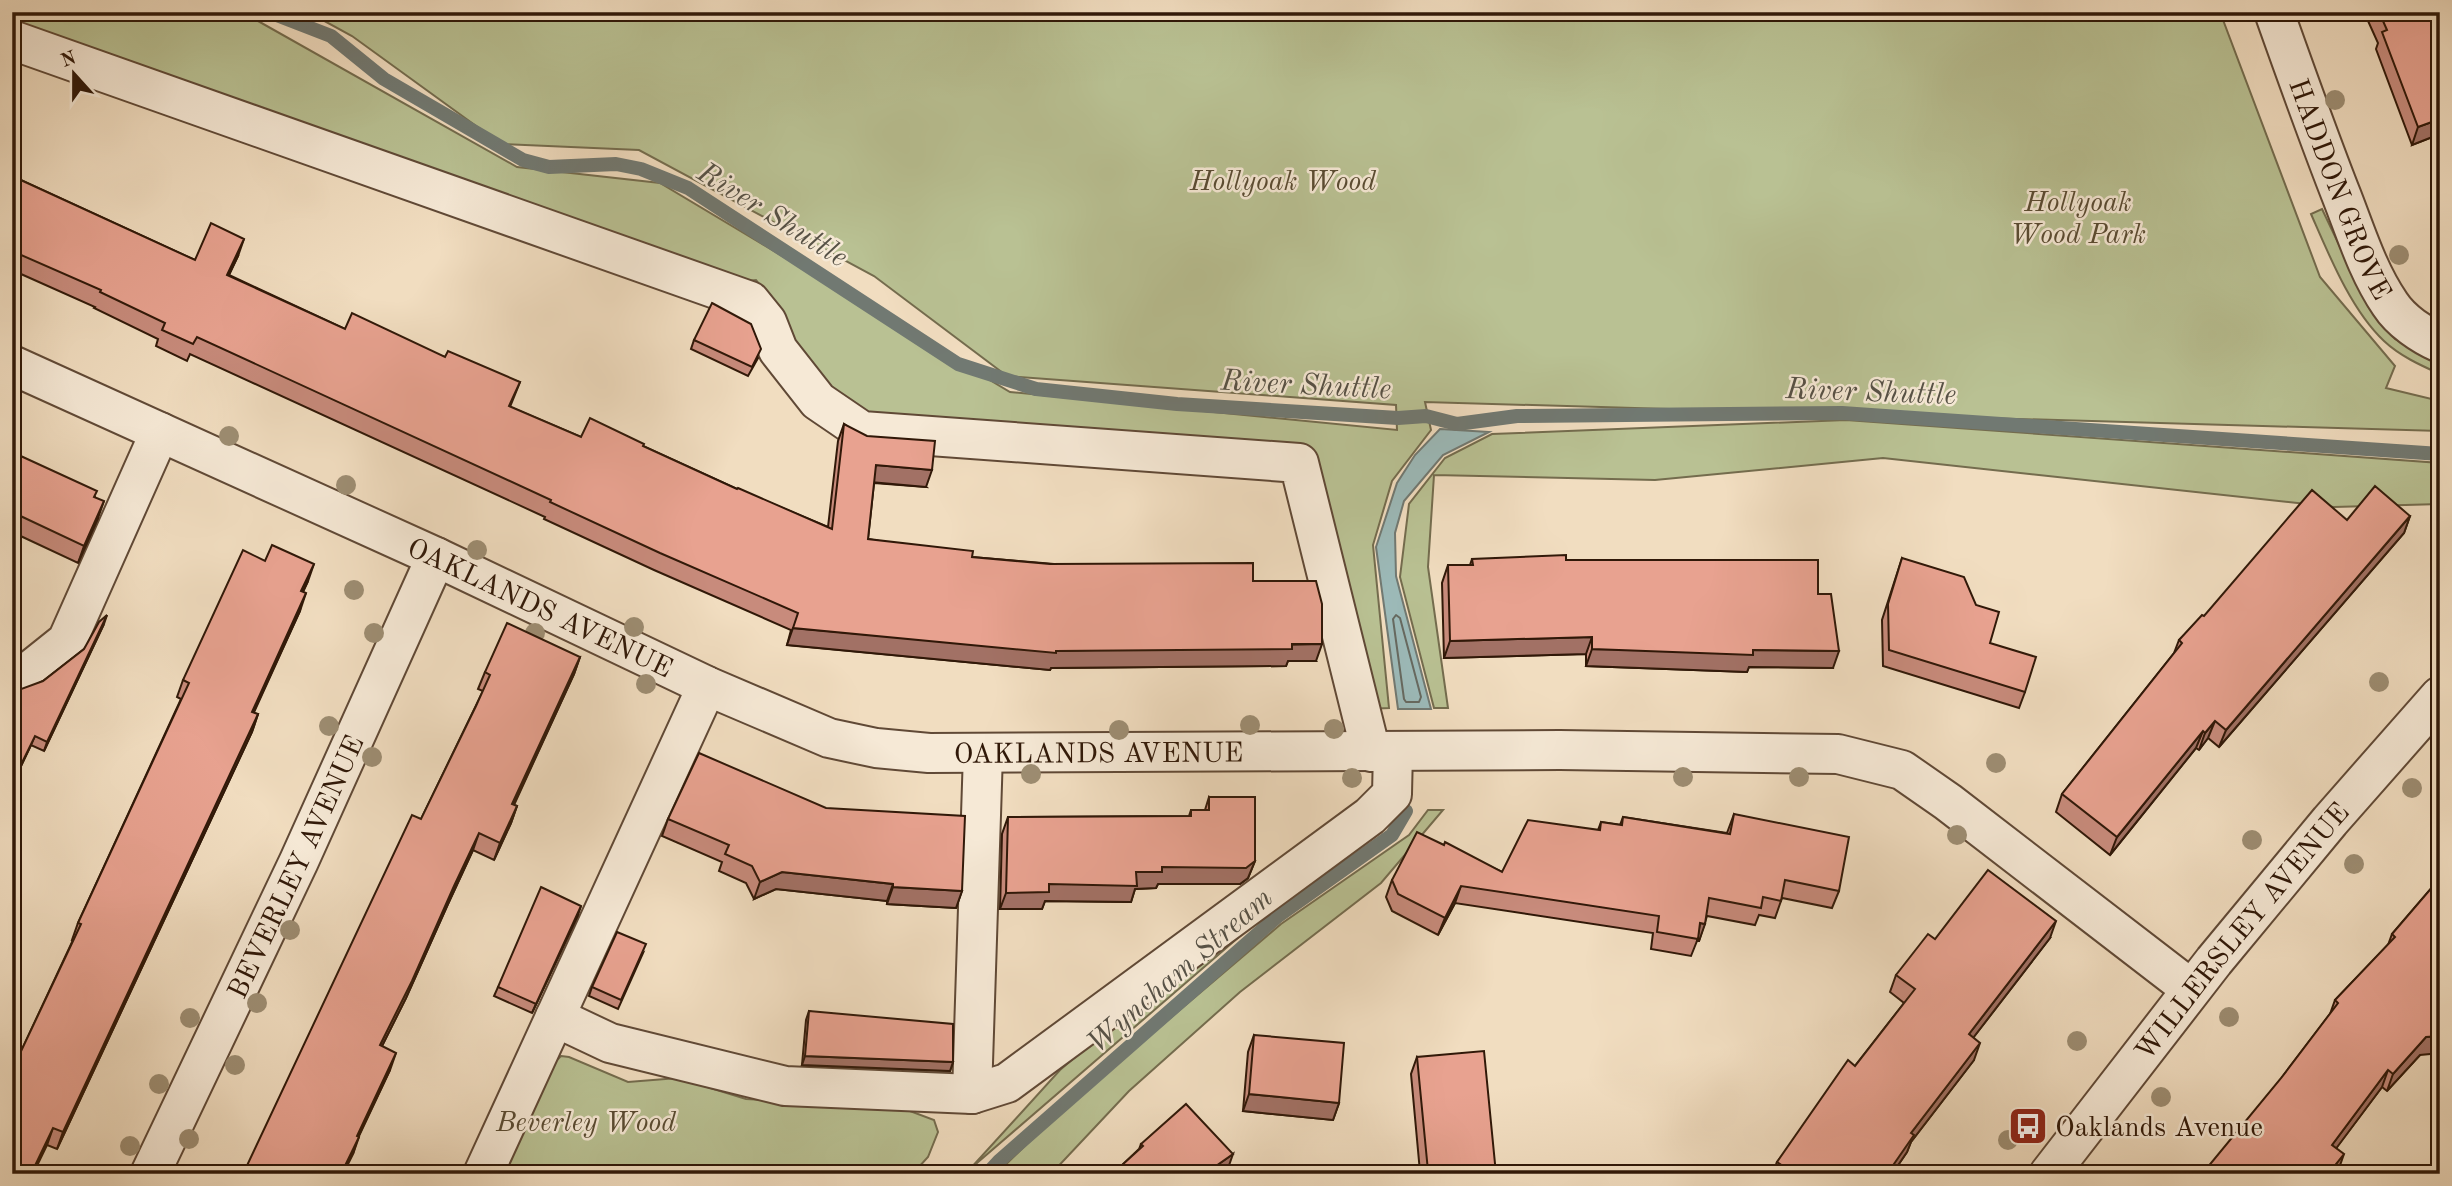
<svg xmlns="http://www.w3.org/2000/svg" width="2452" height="1186" font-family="'Old Standard TT',serif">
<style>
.green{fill:#b9c193;stroke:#746c4e;stroke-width:2}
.water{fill:#9cbab9;stroke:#717972;stroke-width:2}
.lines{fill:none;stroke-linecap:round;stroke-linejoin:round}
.shore{stroke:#666960;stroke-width:2}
.stream{stroke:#717972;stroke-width:14}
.minor-casing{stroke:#604936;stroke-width:42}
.minor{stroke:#f6e9d6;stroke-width:38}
.tree{fill:#9d8d72}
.wall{fill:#c88b7c;stroke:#301808;stroke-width:2}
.shaded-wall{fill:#a27165;stroke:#301808;stroke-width:2}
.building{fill:#e8a290;stroke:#301808;stroke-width:2}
.labels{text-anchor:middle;stroke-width:5;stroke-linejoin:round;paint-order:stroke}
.park-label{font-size:28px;font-style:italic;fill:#594b32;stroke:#f6e9d6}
.street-label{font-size:28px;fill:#301808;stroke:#f6e9d6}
.poi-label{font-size:28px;fill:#301808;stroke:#f6e9d6;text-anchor:start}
.water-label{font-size:30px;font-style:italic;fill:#565146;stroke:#f6e9d6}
</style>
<rect width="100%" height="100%" fill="#f1ddc0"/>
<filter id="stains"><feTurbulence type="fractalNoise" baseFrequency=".00286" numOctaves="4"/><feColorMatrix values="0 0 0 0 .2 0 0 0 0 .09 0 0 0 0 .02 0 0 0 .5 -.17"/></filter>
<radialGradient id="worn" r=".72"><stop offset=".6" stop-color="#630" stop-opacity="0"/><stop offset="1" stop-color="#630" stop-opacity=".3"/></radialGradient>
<g class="green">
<path d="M12 12H242L517 167 660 183 1010 392 1397 430 1396 405 1007 376 874 276 639 150 501 144 352 36 308 12H2220L2320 277 2395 366 2386 388 2440 401V431L1425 402 1431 430 1392 481 1373 545 1389 708 1367 709 1305 454 867 420 817 380 771 299 756 280 725 283 12 27Z"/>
<path d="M2322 209 2369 308 2395 339 2440 363V374C2420 365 2400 356 2384 341 2351 310 2329 255 2311 214Z"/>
<path d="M1846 420 2440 463V504L2334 507 1883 458 1655 480 1434 475 1428 567 1448 708H1434L1400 577 1409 504 1445 458 1492 434Z"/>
<path d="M1428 810H1443L1381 883 1240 992 1129 1091 1051 1174H996L1062 1110 1281 924 1409 835Z"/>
<path d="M1290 893 970 1169 1060 1070 1089 1045Z"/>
<path d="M561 1056 569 1057 628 1082 678 1078 746 1099 902 1108 934 1120 938 1132 928 1157 917 1169 916 1174H502L554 1063Z"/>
</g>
<path class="water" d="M1440 429 1489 432 1443 455 1404 501 1395 533 1396 576 1431 709H1398L1376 547 1397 483 1415 455Z"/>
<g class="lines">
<path class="shore" d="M1396 615 1400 618 1421 697 1419 702H1406L1404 699 1393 619Z"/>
<g class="stream">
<path d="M269 12 331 36 384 79 523 160 549 167 616 164 641 169 688 188 958 364 1036 389 1177 404 1398 418 1426 416 1457 424 1517 416 1842 413 2440 454"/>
<path d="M987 1174 999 1161 1278 916 1392 835 1406 811"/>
</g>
<g class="minor-casing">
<g id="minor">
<path id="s1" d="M2274 12C2296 74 2318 136 2342 197 2356 233 2368 272 2390 304 2401 321 2422 335 2440 343"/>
<path d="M12 40 750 301 767 322 778 350 818 401 862 431 1299 463 1371 752"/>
<path id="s2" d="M12 365 436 557 707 686 829 738 876 748 929 753 1560 750 1838 754 1902 770 1948 802 2191 989"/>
<path d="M12 677 27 673 67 641 160 432"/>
<path d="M555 1017 610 1043 785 1086 972 1094 1007 1083 1370 816 1392 794 1393 751"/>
<path d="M972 1094 983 753"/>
<path id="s3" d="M150 1174 299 861 436 557"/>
<path d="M483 1174 707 686"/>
<path id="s4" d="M2049 1174 2214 961 2330 821 2440 696"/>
</g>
</g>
<use href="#minor" class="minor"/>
</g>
<g class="tree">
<circle cx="2335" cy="100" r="10"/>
<circle cx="2399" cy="255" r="10"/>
<circle cx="229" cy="436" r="10"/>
<circle cx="346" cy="485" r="10"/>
<circle cx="477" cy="550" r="10"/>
<circle cx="354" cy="590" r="10"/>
<circle cx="634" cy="627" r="10"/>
<circle cx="374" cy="633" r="10"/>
<circle cx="535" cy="633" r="10"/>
<circle cx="2379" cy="682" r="10"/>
<circle cx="646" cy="684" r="10"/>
<circle cx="1250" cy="725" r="10"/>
<circle cx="329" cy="726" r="10"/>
<circle cx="1334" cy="729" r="10"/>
<circle cx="1119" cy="730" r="10"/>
<circle cx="372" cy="757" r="10"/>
<circle cx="1996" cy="763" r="10"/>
<circle cx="1031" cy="774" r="10"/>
<circle cx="1683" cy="777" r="10"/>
<circle cx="1799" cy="777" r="10"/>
<circle cx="1352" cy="778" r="10"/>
<circle cx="2412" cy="788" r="10"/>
<circle cx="1957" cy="835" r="10"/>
<circle cx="2252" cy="840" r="10"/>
<circle cx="2354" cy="864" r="10"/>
<circle cx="290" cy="930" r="10"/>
<circle cx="257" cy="1003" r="10"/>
<circle cx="2229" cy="1017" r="10"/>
<circle cx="190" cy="1018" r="10"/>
<circle cx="2077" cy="1041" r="10"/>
<circle cx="235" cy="1065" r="10"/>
<circle cx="159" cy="1084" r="10"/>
<circle cx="2161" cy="1097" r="10"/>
<circle cx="189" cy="1139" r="10"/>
<circle cx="2008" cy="1140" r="10"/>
<circle cx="130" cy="1146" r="10"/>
</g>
<g class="wall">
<path d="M2364 12H2440V134L2412 145 2376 49 2378 43Z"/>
<path d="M12 176 195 260 238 256 229 275 345 329 445 357 520 382 510 407 581 437 643 446 737 489 828 527 838 441 844 424 926 487 874 483 868 539 972 557 1253 581 1316 661H1288L1286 666 1051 668 1050 670 787 645 791 630 654 570 544 519 545 517 190 354 187 361 156 346 158 339 94 308 95 307 12 270Z"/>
<path d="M2440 186V210L2433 204Z"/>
<path d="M694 340 758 358 748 376 691 349Z"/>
<path d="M12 452 95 497 98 518 78 563 12 532Z"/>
<path d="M2410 516 2404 533 2219 747 2208 738 2199 750 2196 748 2110 855 2056 812 2062 794 2174 653 2179 640 2204 616 2347 520Z"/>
<path d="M1902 558 1990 643 2025 692 2019 708 1883 666 1882 620Z"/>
<path d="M1472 559 1566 560 1818 594 1833 668 1749 667 1747 672 1586 666V654L1444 658 1442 583 1448 565H1470Z"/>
<path d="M308 581 303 592 300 611 253 713 258 714 252 732 57 1149 47 1145 16 1062 73 940H72L78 923 181 699 177 697 183 680Z"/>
<path d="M104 624 44 751 31 745 12 785V697L43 681 84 649Z"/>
<path d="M580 657 574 674 514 805 517 806 511 823 494 860 473 850 448 904 406 998 382 1046 390 1070 358 1137 353 1154 421 819 483 691 478 689 485 672Z"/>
<path d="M1209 797 1255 861 1248 878 1240 884H1158L1156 888 1135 889 1131 902 1045 901 1042 909H1000L1002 834 1008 817 1189 816 1191 810H1205Z"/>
<path d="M1734 814 1839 891 1832 908 1782 898 1775 918 1759 915 1755 925 1707 916 1699 941H1697L1691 956 1651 949 1653 933 1455 903 1438 935 1392 911 1386 897 1392 880 1444 845 1502 872 1598 830 1601 822 1620 825 1623 817 1727 833Z"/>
<path d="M668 819 962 891 956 908 887 904V901L776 889 754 899 746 883 719 871 722 862 662 836Z"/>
<path d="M2440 878 2420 1055 2387 1091 2382 1087 2336 1148 2338 1171 2282 1077 2330 1014 2335 1000 2388 945 2392 934Z"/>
<path d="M578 915 532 1013 494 996 498 987Z"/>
<path d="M2050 938 1973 1038 1974 1060 1911 1142 1907 1152 1892 1174H1772L1777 1162 1855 1066 1904 1003 1890 992 1896 975 1935 939Z"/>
<path d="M643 953 618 1009 589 996 592 987Z"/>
<path d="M809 1011 953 1062 950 1071 802 1065 806 1020Z"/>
<path d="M1254 1035 1339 1103 1333 1120 1243 1111 1248 1052Z"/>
<path d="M1417 1057 1496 1174H1417V1173L1420 1172 1411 1074Z"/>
<path d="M1141 1144 1227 1171 1222 1174H1118L1121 1166 1139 1149Z"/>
</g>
<g class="shaded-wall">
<path d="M2440 119V134L2412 145 2418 127Z"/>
<path d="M244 239 238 256 221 291 227 275Z"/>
<path d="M876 465 932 470 926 487 870 482Z"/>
<path d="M104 501 98 518 78 563 84 546Z"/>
<path d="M2410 516 2404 533 2219 747 2226 730Z"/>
<path d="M314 564 308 581 295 608 301 591Z"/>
<path d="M306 593 300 611 246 730 252 712Z"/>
<path d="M107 615 104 624 44 751 47 742Z"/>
<path d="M793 628 1056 651 1322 644 1316 661H1288L1286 666 1051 668 1050 670 787 645Z"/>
<path d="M1592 637 1586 654 1444 658 1450 641Z"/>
<path d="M1592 649 1753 650 1839 651 1833 668 1749 667 1747 672 1586 666Z"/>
<path d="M580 657 574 674 506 821 512 804Z"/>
<path d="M258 714 252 732 57 1149 63 1132Z"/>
<path d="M2215 721 2208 738 2199 750 2205 733Z"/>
<path d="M2203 731 2196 748 2110 855 2117 837Z"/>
<path d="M35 736 31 745 12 785V783Z"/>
<path d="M517 806 511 823 494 860 500 843Z"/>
<path d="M479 833 473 850 448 904 406 998 374 1062 380 1045Z"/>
<path d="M1255 861 1248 878 1240 884H1158L1156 888 1135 889 1131 902 1045 901 1042 909H1000L1006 893 1049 884 1162 867Z"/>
<path d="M782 872 893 884 887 901 776 889 754 899 760 882Z"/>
<path d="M1461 886 1455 903 1438 935 1445 918Z"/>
<path d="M893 887 962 891 956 908 887 904Z"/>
<path d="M581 906 578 915 532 1013 536 1004Z"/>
<path d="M2056 921 2050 938 1963 1051 1969 1034Z"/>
<path d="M1700 923 1705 924 1699 941H1697Z"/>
<path d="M2440 1036V1053L2420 1055 2387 1091 2393 1074 2426 1037Z"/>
<path d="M1980 1043 1974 1060 1911 1142 1907 1152 1892 1174H1887L1911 1133Z"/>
<path d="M396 1053 390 1070 351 1153 357 1136Z"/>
<path d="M805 1056 953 1062 950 1071 802 1065Z"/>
<path d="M2388 1070 2382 1087 2326 1162 2332 1145Z"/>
<path d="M1249 1094 1339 1103 1333 1120 1243 1111Z"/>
<path d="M53 1128 47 1145 33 1174H31Z"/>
<path d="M359 1137 353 1154 343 1174H341Z"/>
<path d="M1233 1154 1227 1171 1222 1174 1216 1166Z"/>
<path d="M2344 1154 2338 1171 2336 1174H2328Z"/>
</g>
<g class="building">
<path d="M2379 12H2440V119L2418 127 2382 32 2387 30Z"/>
<path d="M12 176 195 260 211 223 244 239 227 275 345 329 352 313 445 357 448 351 520 382 509 406 581 437 590 418 644 444 643 446 737 489 738 488 832 529 844 424 867 436 935 441 932 470 876 465 868 539 973 551 972 557 1050 564 1253 563V581H1316L1322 604V644H1292V649L1056 651V653L793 628 798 613 660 553 550 502 551 500 197 337 193 344 162 330 165 323 100 292 101 290 12 251Z"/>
<path d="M712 303 751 324 761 349 752 367 694 340Z"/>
<path d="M12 452 97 491 94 497 104 501 84 546 12 512Z"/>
<path d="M2375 486 2410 516 2226 730 2215 721 2205 733 2203 731 2117 837 2062 794 2182 643 2179 640 2202 615 2204 616 2312 490 2347 520Z"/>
<path d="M272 545 314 564 301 591 306 593 252 712 258 714 63 1132 53 1128 31 1174H12V1060L16 1062 81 924 78 923 189 683 183 680 243 550 265 561Z"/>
<path d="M1566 555V560H1818V594H1831L1839 651 1753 650V655L1592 649V637L1450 641 1448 565H1473L1472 559Z"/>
<path d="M1902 558 1964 577 1976 605 1999 612 1990 643 2036 657 2025 692 1889 650 1888 604Z"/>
<path d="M107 615 47 742 35 736 12 783V697L21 689 43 681 84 649 99 622Z"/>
<path d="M507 623 580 657 512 804 517 806 500 843 479 833 454 886 412 981 380 1045 396 1053 357 1136 359 1137 341 1174H243L412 815 421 819 476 706 490 675 485 672Z"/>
<path d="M699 753 826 808 965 816 962 891 893 887V884L782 872 760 882 752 866 725 854 729 845 668 819Z"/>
<path d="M1209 797H1255V861L1246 868 1162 867V872H1136L1137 886 1049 884V892L1006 893 1008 817 1191 816V810H1209Z"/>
<path d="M1734 814 1849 837 1839 891 1785 880 1781 901 1763 897 1761 908 1709 898 1705 924 1700 923 1698 939 1657 932 1659 916 1461 886 1445 918 1398 894 1392 880 1417 832 1444 845 1445 842 1502 872 1528 820 1600 830 1601 822 1622 825 1623 817 1730 834Z"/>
<path d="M1988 870 2056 921 1969 1034 1980 1043 1911 1133 1914 1135 1887 1174H1795L1777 1162 1848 1060 1855 1066 1915 989 1896 975 1928 934 1935 939Z"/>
<path d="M2440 878V1036L2426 1037 2393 1074 2388 1070 2332 1145 2344 1154 2328 1174H2202L2282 1077 2338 1003 2335 1000 2395 937 2392 934Z"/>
<path d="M541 887 581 906 536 1004 498 987Z"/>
<path d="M617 932 646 944 621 1000 592 987Z"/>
<path d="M809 1011 953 1024V1062L805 1056Z"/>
<path d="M1254 1035 1344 1043 1339 1103 1249 1094Z"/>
<path d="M1484 1051 1496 1174H1417V1173L1428 1171 1417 1057Z"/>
<path d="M1186 1104 1233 1154 1216 1166 1222 1174H1128L1121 1166 1143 1146 1141 1144Z"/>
</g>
<defs>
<g id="bus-square" transform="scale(2.0125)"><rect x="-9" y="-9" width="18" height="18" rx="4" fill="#8f2418" stroke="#f6e9d6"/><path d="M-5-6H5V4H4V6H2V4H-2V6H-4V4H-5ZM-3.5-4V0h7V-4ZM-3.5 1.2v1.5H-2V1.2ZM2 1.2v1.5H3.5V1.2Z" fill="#fff"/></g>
</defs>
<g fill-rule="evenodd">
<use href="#bus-square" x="2028" y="1126"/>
</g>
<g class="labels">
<g class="park-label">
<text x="1283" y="190">Hollyoak Wood</text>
<text x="2078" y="211">Hollyoak<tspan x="2078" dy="32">Wood Park</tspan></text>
<text x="586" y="1131">Beverley Wood</text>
</g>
<g class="street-label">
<text dy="10" stroke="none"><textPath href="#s1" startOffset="189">HADDON GROVE</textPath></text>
<text dy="10" stroke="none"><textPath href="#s2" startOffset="581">OAKLANDS AVENUE</textPath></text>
<text dy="10" stroke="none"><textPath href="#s2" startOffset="1169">OAKLANDS AVENUE</textPath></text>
<text dy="10" stroke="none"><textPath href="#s3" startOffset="340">BEVERLEY AVENUE</textPath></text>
<text dy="10" stroke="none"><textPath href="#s4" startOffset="310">WILLERSLEY AVENUE</textPath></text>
</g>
<g class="poi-label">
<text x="2055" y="1136">Oaklands Avenue</text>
</g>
<g class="water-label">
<text transform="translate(773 214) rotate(32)" y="10">River Shuttle</text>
<text transform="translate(1306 384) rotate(3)" y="10">River Shuttle</text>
<text transform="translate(1871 391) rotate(2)" y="10">River Shuttle</text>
<text transform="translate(1179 970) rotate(-41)" y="10">Wyncham Stream</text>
</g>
</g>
<rect width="2452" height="1186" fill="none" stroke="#f1ddc0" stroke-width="42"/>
<rect x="14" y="14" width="2424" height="1158" fill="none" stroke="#301808" stroke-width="3.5"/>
<rect x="21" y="21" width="2410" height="1144" fill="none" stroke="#301808" stroke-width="2"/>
<g transform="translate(74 74) rotate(339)" stroke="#f6e9d6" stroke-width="5" paint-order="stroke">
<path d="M0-5L12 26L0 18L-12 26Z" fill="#301808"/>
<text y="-10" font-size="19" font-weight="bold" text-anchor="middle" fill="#301808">N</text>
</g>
<rect width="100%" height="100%" filter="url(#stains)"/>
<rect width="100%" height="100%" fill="url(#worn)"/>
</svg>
